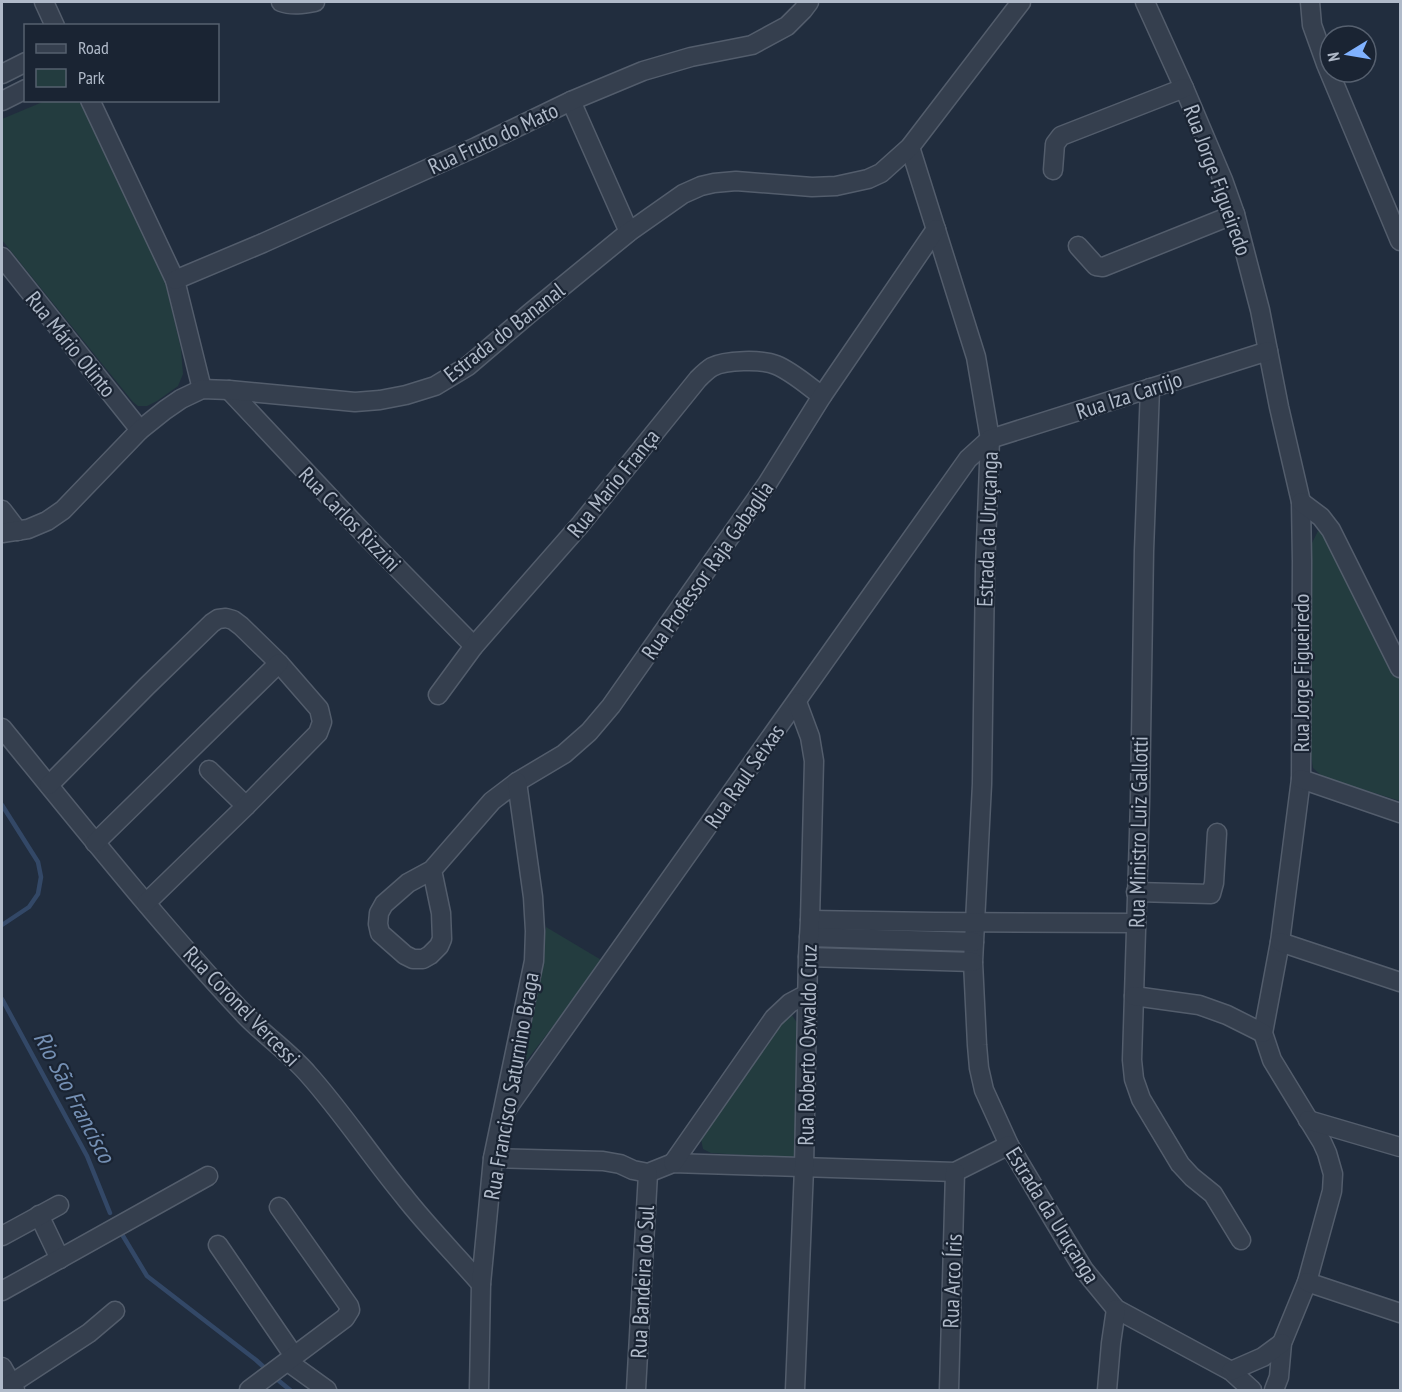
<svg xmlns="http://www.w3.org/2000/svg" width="1402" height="1392" font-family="'PT Sans Narrow',sans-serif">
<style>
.green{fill:#233c3f}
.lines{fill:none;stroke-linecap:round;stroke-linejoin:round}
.stream{stroke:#334867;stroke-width:4.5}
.minor-casing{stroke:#535d6c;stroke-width:21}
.minor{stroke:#353f4e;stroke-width:18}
.labels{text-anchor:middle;stroke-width:4.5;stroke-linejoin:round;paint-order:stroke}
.street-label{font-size:22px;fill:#b0bac9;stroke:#1a2433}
.water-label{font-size:24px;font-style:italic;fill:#7590b4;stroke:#1a2433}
</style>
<rect width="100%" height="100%" fill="#212d3e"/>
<g class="green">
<path d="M45 101H78L84 108 163 273 181 349 183 374 178 386 157 401 147 406H138L133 402 2 240V119Z"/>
<path d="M1318 531 1330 535 1400 676V801L1323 777 1313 768 1308 735 1312 543Z"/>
<path d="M546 927 603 961 524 1064Z"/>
<path d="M792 1015 799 1026 796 1155 789 1158 711 1153 703 1149 701 1139 779 1020Z"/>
</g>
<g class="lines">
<g class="stream">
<path d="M2 805 38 862 41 877 38 894 29 907 2 925"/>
<path d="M2 999 87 1156 110 1213"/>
<path d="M120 1231 147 1276 256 1360 267 1370"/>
<path d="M273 1376 290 1390"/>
</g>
<g class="minor-casing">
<g id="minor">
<path d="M44 2 55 26"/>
<path d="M281 2C292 6 304 4 315 2"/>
<path d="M1145 2 1184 88 1223 180 1235 214 1260 310 1279 407 1301 502 1302 561 1301 779 1280 942 1263 1033 1272 1060 1322 1142 1327 1153 1333 1174 1332 1191 1307 1282 1282 1343 1279 1377 1274 1390"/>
<path d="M1310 2 1312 25 1326 64 1400 241"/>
<path d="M2 74 26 62"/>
<path d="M90 100 175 280 202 389"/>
<path d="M2 101 26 89"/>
<path d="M571 101 629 232"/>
<path d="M910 147 976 357 990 439 985 569 982 784 973 962 977 1045 979 1068 984 1090 1009 1145 1065 1239 1084 1270 1116 1309 1231 1371 1252 1390"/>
<path d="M1053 170 1055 144 1061 136 1184 88"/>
<path d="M1078 246 1096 266 1103 267 1235 214"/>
<path d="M2 257 140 430"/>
<path d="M175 280 263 243 476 147 571 101 643 71 691 57 752 45 787 26 803 10 809 2"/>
<path d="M1150 388 1144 551 1140 801 1132 1060 1134 1079 1141 1099 1180 1164 1192 1177 1213 1194 1241 1240"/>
<path d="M229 390 367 537 474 646"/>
<path d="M1301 502 1321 517 1331 530 1400 668"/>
<path d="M2 510 18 531"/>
<path d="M2 533 28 529 47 521 63 510 140 430 165 410 181 399 202 389 229 390 355 402 380 400 406 395 435 386 468 366 530 313 629 232 683 194 701 186 714 183 736 181 812 187 836 186 868 179 881 173 910 147 1021 2"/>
<path d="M438 695 474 646 580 525 698 379C702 375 707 370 712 367 725 360 762 359 776 365 793 372 808 386 822 396"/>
<path d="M2 728C81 825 159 923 245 1015 265 1036 289 1052 308 1074 342 1112 370 1155 403 1195 427 1226 455 1254 481 1284"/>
<path d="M209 770 246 806"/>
<path d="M1301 779 1400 813"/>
<path d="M49 785 147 686 212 623 218 619 226 618 233 620 241 626 279 663 319 709 322 722 318 733 246 806 146 903"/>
<path d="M95 843 279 663"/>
<path d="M432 870 441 913 442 939 439 946 430 955 423 959H413L405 955 380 933 378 924 379 913 384 904 408 883 432 870 492 801 517 782 564 754 589 732 611 706 767 484 822 396 936 229"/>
<path d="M1136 892 1211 894 1214 883 1217 833"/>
<path d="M810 920 934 922 1136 923"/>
<path d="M809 937 974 942"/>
<path d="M1280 942 1400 982"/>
<path d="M808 957 973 962"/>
<path d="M1134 996 1199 1005 1227 1015 1263 1033"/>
<path d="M502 1116 968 459 990 439 1268 351"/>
<path d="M1308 1120 1400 1147"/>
<path d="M493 1158 603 1161 620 1164 633 1170 648 1173 673 1163 955 1172 1009 1145"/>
<path d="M673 1163 774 1018 790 1003 807 994"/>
<path d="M39 1215 60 1259"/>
<path d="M2 1236 59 1205"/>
<path d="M218 1245 294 1356"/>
<path d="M1307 1282 1400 1313"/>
<path d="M2 1291 208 1176"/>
<path d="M291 1364 327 1390"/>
<path d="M2 1367 15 1390"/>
<path d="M1231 1371 1263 1357 1282 1343"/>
<path d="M11 1384 89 1333 115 1311"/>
<path d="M249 1390 345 1318 350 1310 349 1306 279 1207"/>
<path d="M479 1390 481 1284 493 1158 534 961 535 931 533 897 517 782"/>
<path d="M636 1390 648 1173"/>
<path d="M795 1390 804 1168 808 957 810 920 814 761 810 737 797 702"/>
<path d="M949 1390 955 1172"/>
<path d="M1107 1390 1111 1343 1116 1309"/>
</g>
</g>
<use href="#minor" class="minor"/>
</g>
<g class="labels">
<g class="street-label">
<text transform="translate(493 138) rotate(-25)" y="8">Rua Fruto do Mato</text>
<text transform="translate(1218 180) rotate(70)" y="8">Rua Jorge Figueiredo</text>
<text transform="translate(504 332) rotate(-38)" y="8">Estrada do Bananal</text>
<text transform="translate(71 344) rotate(51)" y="8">Rua Mário Olinto</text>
<text transform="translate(1129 395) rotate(-18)" y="8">Rua Iza Carrijo</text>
<text transform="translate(613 483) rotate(-51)" y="8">Rua Mario França</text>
<text transform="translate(350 519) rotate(46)" y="8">Rua Carlos Rizzini</text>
<text transform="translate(987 529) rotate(-88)" y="8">Estrada da Uruçanga</text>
<text transform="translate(707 570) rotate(-55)" y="8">Rua Professor Raja Gabaglia</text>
<text transform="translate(1301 673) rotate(-90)" y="8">Rua Jorge Figueiredo</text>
<text transform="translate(744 776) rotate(-55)" y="8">Rua Raul Seixas</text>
<text transform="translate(1138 832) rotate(-89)" y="8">Rua Ministro Luiz Gallotti</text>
<text transform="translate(242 1006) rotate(46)" y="8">Rua Coronel Vercessi</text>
<text transform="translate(807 1045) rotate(-89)" y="8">Rua Roberto Oswaldo Cruz</text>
<text transform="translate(511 1086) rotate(-80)" y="8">Rua Francisco Saturnino Braga</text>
<text transform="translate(1053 1215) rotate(58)" y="8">Estrada da Uruçanga</text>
<text transform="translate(952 1281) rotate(-88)" y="8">Rua Arco Íris</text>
<text transform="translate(642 1282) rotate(-87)" y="8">Rua Bandeira do Sul</text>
</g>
<g class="water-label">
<text transform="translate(74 1097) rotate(62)" y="8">Rio São Francisco</text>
</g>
</g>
<rect width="1402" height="1392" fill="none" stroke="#b0bac9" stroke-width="6"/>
<rect x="24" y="24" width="195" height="78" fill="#1a2433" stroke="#56606f" stroke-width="1.5"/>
<rect x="36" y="44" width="30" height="9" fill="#353f4e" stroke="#56606f" stroke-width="1.5"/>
<text x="78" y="54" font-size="18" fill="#b0bac9">Road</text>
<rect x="36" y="69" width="30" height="18" fill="#233c3f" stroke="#56606f" stroke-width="1.5"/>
<text x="78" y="84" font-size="18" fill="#b0bac9">Park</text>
<g transform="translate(1348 54) rotate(259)"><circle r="28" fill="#1a2433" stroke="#56606f" stroke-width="1.5"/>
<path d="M0-4.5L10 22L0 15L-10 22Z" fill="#80b2ff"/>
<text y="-9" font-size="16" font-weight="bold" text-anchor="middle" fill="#b0bac9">N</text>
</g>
</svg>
